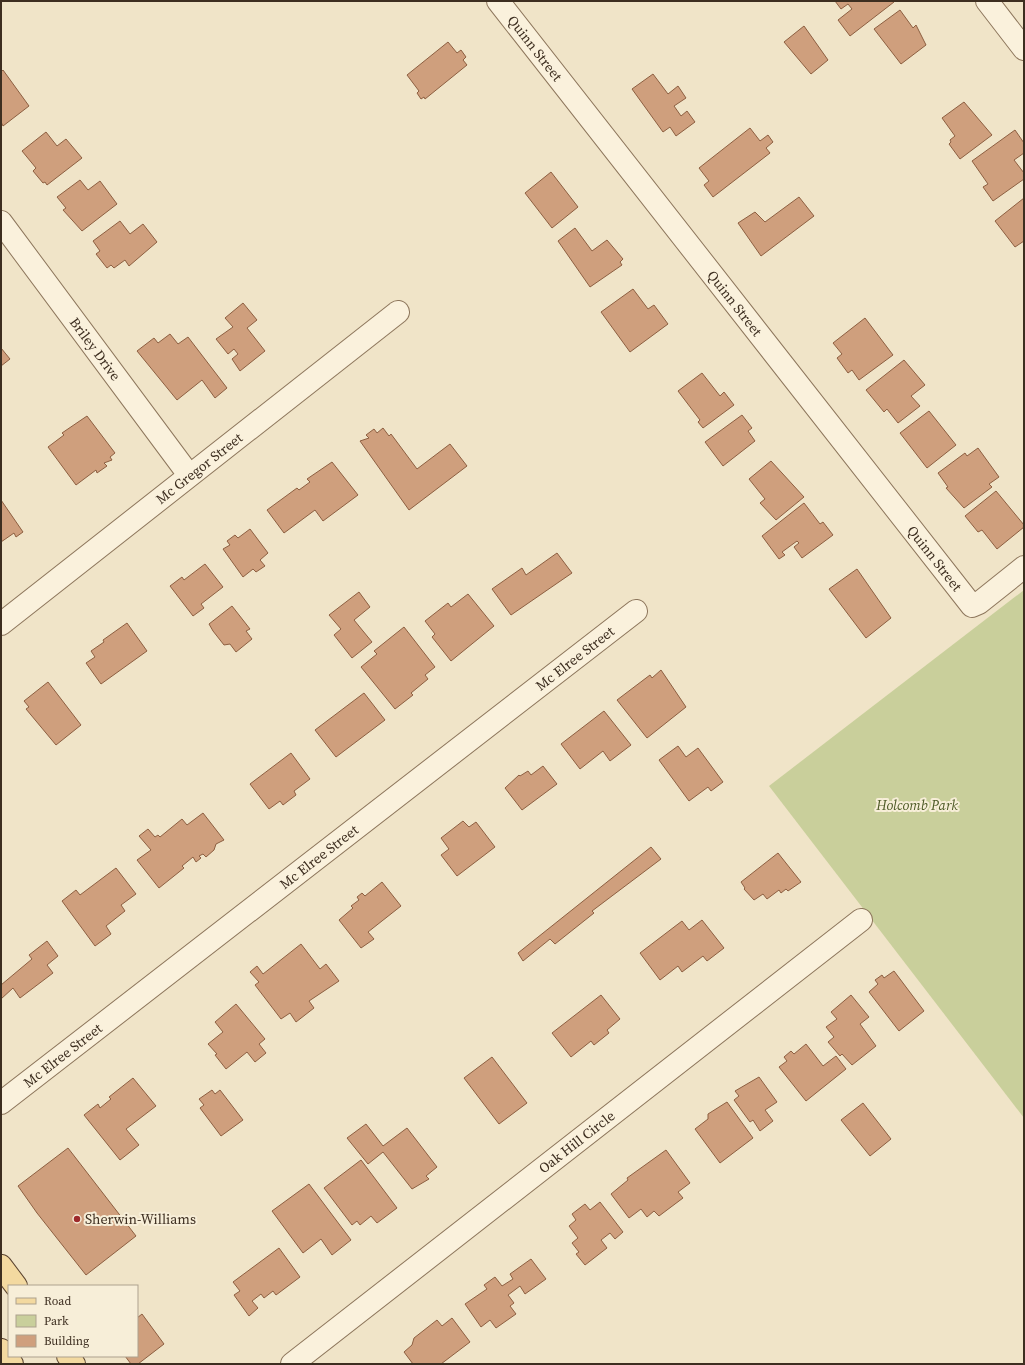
<svg xmlns="http://www.w3.org/2000/svg" width="1025" height="1365" font-family="'Source Serif 4',serif">
<style>
.green{fill:#c9cf9b}
.building{fill:#cf9f7d;stroke:#8d5f41}
.lines{fill:none;stroke-linecap:round;stroke-linejoin:round}
.minor-casing{stroke:#8d765c;stroke-width:24}
.major-casing{stroke:#5b4430;stroke-width:24}
.minor{stroke:#faf1dc;stroke-width:22}
.major{stroke:#f3d9a0;stroke-width:22}
.poi-dot{fill:#9e2a2b;stroke:#f7eed8;stroke-width:1.5}
.labels{text-anchor:middle;stroke-width:4;stroke-linejoin:round;paint-order:stroke}
.street-label{font-size:14px;fill:#3d2e20;stroke:#f7eed8}
.park-label{font-size:14px;font-style:italic;fill:#4d5a26;stroke:#f7eed8}
.poi-label{font-size:14px;fill:#3d2e20;stroke:#f7eed8;text-anchor:start}
</style>
<rect width="100%" height="100%" fill="#f0e4c8"/>
<path class="green" d="M1024 590V1118L769 786Z"/>
<g class="building">
<path d="M835 1H894V2L850 36 838 20 852 9 848 4 841 9Z"/>
<path d="M900 10 913 28 916 25 926 45 901 64 874 29Z"/>
<path d="M804 26 828 60 811 74 784 42Z"/>
<path d="M448 42 457 53 461 50 466 57 463 60 467 65 425 99 424 97 421 99 417 93 419 91 407 75Z"/>
<path d="M3 70 29 106 3 126 1 122V72Z"/>
<path d="M653 74 668 94 678 86 686 98 674 106 681 116 687 111 695 122 676 136 670 127 663 132 632 89Z"/>
<path d="M964 102 992 135 960 159 949 144 951 142 950 140 955 136 942 118Z"/>
<path d="M750 128 760 141 768 135 773 142 766 148 770 153 713 197 704 185 709 181 699 168Z"/>
<path d="M1015 130 1024 143V153L1014 160 1024 173V179L993 201 983 187 988 184 972 161Z"/>
<path d="M46 132 57 146 66 139 82 158 47 185 45 182 43 183 33 171 36 168 22 151Z"/>
<path d="M551 172 578 207 552 228 525 193Z"/>
<path d="M80 180 88 190 100 181 117 204 82 231 63 210 66 208 57 197Z"/>
<path d="M799 197 814 216 761 256 738 223 755 212 765 222Z"/>
<path d="M1024 198V241L1015 247 995 221Z"/>
<path d="M120 221 130 234 143 224 157 242 129 266 125 260 114 268 111 265 107 268 96 254 100 251 93 241Z"/>
<path d="M575 228 592 251 607 240 623 259 620 262 622 265 590 287 558 241Z"/>
<path d="M633 289 648 309 654 305 668 324 630 352 601 312Z"/>
<path d="M243 303 257 320 247 328 265 351 240 371 232 359 238 354 234 349 228 354 216 339 233 327 225 318Z"/>
<path d="M865 318 893 355 859 380 852 370 848 373 837 358 842 354 833 343Z"/>
<path d="M170 334 178 344 188 337 227 388 215 398 202 380 177 400 137 351 154 338 158 343Z"/>
<path d="M1 348 10 359 1 366Z"/>
<path d="M904 360 925 385 911 396 920 406 898 423 887 409 884 412 866 390Z"/>
<path d="M702 373 720 396 724 392 734 405 703 428 698 422 700 420 678 391Z"/>
<path d="M929 411 956 445 927 468 900 433Z"/>
<path d="M742 415 752 428 748 431 755 441 723 466 705 442Z"/>
<path d="M87 416 115 453 110 457 112 460 104 463 107 466 97 473 96 470 76 485 48 447 64 435 62 433Z"/>
<path d="M383 428 389 436 391 434 417 469 450 444 467 466 409 510 360 441 369 438 366 435 374 429 377 433Z"/>
<path d="M978 448 999 477 989 484 992 487 964 508 946 488 948 487 938 473 965 453 967 456Z"/>
<path d="M771 461 804 497 776 520 760 503 765 499 749 479Z"/>
<path d="M332 462 358 495 323 521 315 510 284 533 267 510 297 488 299 490 310 482 307 479Z"/>
<path d="M996 491 1024 525V527L997 549 982 530 978 532 965 516Z"/>
<path d="M1 500 23 532 16 537 14 533 1 542Z"/>
<path d="M804 503 820 524 823 522 833 535 802 558 794 547 799 543 797 541 782 552 785 555 779 559 762 536Z"/>
<path d="M250 529 268 553 260 560 265 566 256 572 253 569 243 577 223 549 230 545 227 541 235 535 238 538Z"/>
<path d="M557 553 572 573 511 615 492 589 522 568 526 575Z"/>
<path d="M205 564 223 587 201 604 204 608 193 616 170 586 182 577 184 580Z"/>
<path d="M857 569 891 618 866 638 829 589Z"/>
<path d="M359 592 370 607 354 620 372 642 352 658 334 635 341 629 329 615Z"/>
<path d="M468 594 494 626 451 661 432 637 435 634 425 621 448 603 451 607Z"/>
<path d="M232 606 250 629 246 631 252 639 236 652 230 644 224 645 213 631 209 624Z"/>
<path d="M127 623 147 651 101 684 86 663 95 657 91 651 104 642 103 640Z"/>
<path d="M404 627 435 667 425 675 428 679 411 693 413 695 395 709 361 667 377 654 374 651Z"/>
<path d="M661 670 686 707 647 738 617 700 650 675 652 678Z"/>
<path d="M48 682 81 725 56 745 26 709 29 707 24 701Z"/>
<path d="M364 693 385 720 336 757 315 730Z"/>
<path d="M604 711 631 745 610 761 603 751 580 769 561 744Z"/>
<path d="M678 746 686 757 698 748 723 782 711 791 708 787 689 801 659 760Z"/>
<path d="M291 753 310 779 294 791 296 795 283 805 280 801 269 809 250 784Z"/>
<path d="M543 766 557 784 522 810 505 788 519 775 520 776 528 771 531 775Z"/>
<path d="M203 813 224 840 216 844 214 850 206 857 203 854 199 856 201 858 196 862 193 857 182 866 184 868 159 888 137 860 151 850 139 836 148 829 155 837 158 835 160 837 182 819 187 825Z"/>
<path d="M463 821 469 827 476 822 495 847 457 876 441 855 449 849 441 838Z"/>
<path d="M651 847 661 859 592 911 594 913 555 944 550 939 523 961 518 953Z"/>
<path d="M778 853 801 882 788 891 786 889 781 893 779 890 767 899 763 894 754 900 744 889 745 888 741 882Z"/>
<path d="M116 868 136 894 121 905 125 911 106 926 111 934 95 946 62 901 76 890 80 895Z"/>
<path d="M382 882 401 906 368 932 374 939 361 948 339 920 353 908 351 906 359 900 357 897 362 893 365 896Z"/>
<path d="M702 920 724 948 707 961 703 956 682 972 678 966 660 980 640 953 682 921 689 930Z"/>
<path d="M47 941 58 956 47 965 53 973 20 998 13 988 1 999V985L32 959 29 955Z"/>
<path d="M301 944 320 969 326 964 339 981 309 1001 314 1008 296 1022 290 1013 281 1019 255 985 259 982 250 972 257 966 263 974Z"/>
<path d="M894 971 924 1011 899 1031 869 992 878 984 875 980 882 975 884 978Z"/>
<path d="M601 995 620 1019 607 1030 609 1033 594 1045 591 1041 571 1057 552 1033Z"/>
<path d="M851 995 869 1017 860 1024 876 1046 852 1065 842 1054 840 1056 828 1042 834 1037 826 1027 837 1019 831 1012Z"/>
<path d="M236 1004 265 1039 259 1044 266 1053 255 1062 247 1052 226 1069 215 1055 217 1054 208 1044 223 1032 215 1022Z"/>
<path d="M806 1044 823 1066 836 1056 846 1069 806 1101 779 1067 787 1061 784 1057 791 1051 794 1054Z"/>
<path d="M492 1057 527 1103 499 1124 464 1078Z"/>
<path d="M759 1077 777 1102 765 1110 773 1121 760 1131 753 1120 750 1122 734 1100 739 1096 735 1091Z"/>
<path d="M133 1078 156 1106 126 1129 139 1145 120 1160 84 1115 98 1104 100 1108 111 1099 109 1097Z"/>
<path d="M212 1090 215 1094 220 1090 243 1120 221 1136 200 1108 204 1105 199 1099Z"/>
<path d="M727 1102 753 1138 720 1163 695 1129 708 1119V1114Z"/>
<path d="M863 1103 891 1139 870 1156 841 1120Z"/>
<path d="M366 1124 383 1146 407 1128 437 1167 426 1176 429 1179 412 1189 383 1152 368 1164 347 1138Z"/>
<path d="M68 1148 136 1236 86 1275 37 1213 18 1186Z"/>
<path d="M666 1150 690 1183 678 1192 683 1198 659 1216 654 1211 647 1217 641 1209 629 1218 611 1194 628 1180 627 1178Z"/>
<path d="M361 1160 397 1208 377 1223 371 1216 360 1225 357 1221 352 1225 324 1188Z"/>
<path d="M309 1184 351 1240 332 1255 321 1239 303 1253 272 1211Z"/>
<path d="M600 1202 623 1232 615 1239 610 1233 601 1240 607 1248 585 1265 576 1254 579 1252 572 1243 578 1238 569 1226 576 1220 572 1214 585 1204 590 1210Z"/>
<path d="M279 1248 300 1277 276 1295 273 1291 264 1298 261 1294 252 1301 258 1308 249 1316 234 1295 240 1291 233 1282Z"/>
<path d="M531 1259 546 1279 525 1294 520 1286 508 1295 514 1303 510 1306 516 1314 496 1328 490 1320 481 1327 465 1304 487 1289 484 1285 495 1277 502 1286 513 1279 510 1274Z"/>
<path d="M142 1314 164 1344 138 1364H131L125 1356H137V1318Z"/>
<path d="M452 1318 470 1342 441 1364H413L404 1352 412 1345 414 1338 437 1320 442 1326Z"/>
</g>
<g class="lines">
<g class="minor-casing">
<g id="minor">
<path id="s1" d="M498 1 972 606 979 603 1024 567"/>
<path d="M987 1 1024 49"/>
<path id="s2" d="M1 222 189 475"/>
<path id="s3" d="M1 624 398 312"/>
<path id="s4" d="M1 1103 636 611"/>
<path id="s5" d="M292 1364 861 920"/>
</g>
</g>
<g class="major-casing">
<g id="major">
<path d="M1 1266 16 1286"/>
<path d="M1 1350 12 1364"/>
<path d="M68 1356 74 1364"/>
</g>
</g>
<use href="#minor" class="minor"/>
<use href="#major" class="major"/>
</g>
<circle class="poi-dot" cx="77" cy="1219" r="4"/>
<g class="labels">
<g class="street-label">
<text dy="5" stroke="none"><textPath href="#s1" startOffset="60">Quinn Street</textPath></text>
<text dy="5" stroke="none"><textPath href="#s1" startOffset="384">Quinn Street</textPath></text>
<text dy="5" stroke="none"><textPath href="#s2" startOffset="158">Briley Drive</textPath></text>
<text dy="5" stroke="none"><textPath href="#s3" startOffset="252">Mc Gregor Street</textPath></text>
<text dy="5" stroke="none"><textPath href="#s1" startOffset="708">Quinn Street</textPath></text>
<text dy="5" stroke="none"><textPath href="#s4" startOffset="726">Mc Elree Street</textPath></text>
<text dy="5" stroke="none"><textPath href="#s4" startOffset="402">Mc Elree Street</textPath></text>
<text dy="5" stroke="none"><textPath href="#s4" startOffset="78">Mc Elree Street</textPath></text>
<text dy="5" stroke="none"><textPath href="#s5" startOffset="361">Oak Hill Circle</textPath></text>
</g>
<g class="park-label">
<text x="917" y="810">Holcomb Park</text>
</g>
<g class="poi-label">
<text x="85" y="1224">Sherwin-Williams</text>
</g>
</g>
<rect width="1025" height="1365" fill="none" stroke="#3d2e20" stroke-width="4"/>
<rect x="8" y="1285" width="130" height="72" fill="#f7eed8" stroke="#ada18e"/>
<rect x="16" y="1298" width="20" height="6" fill="#f3d9a0" stroke="#ada18e"/>
<text x="44" y="1305" font-size="12" fill="#3d2e20">Road</text>
<rect x="16" y="1315" width="20" height="12" fill="#c9cf9b" stroke="#ada18e"/>
<text x="44" y="1325" font-size="12" fill="#3d2e20">Park</text>
<rect x="16" y="1335" width="20" height="12" fill="#cf9f7d" stroke="#ada18e"/>
<text x="44" y="1345" font-size="12" fill="#3d2e20">Building</text>
</svg>
